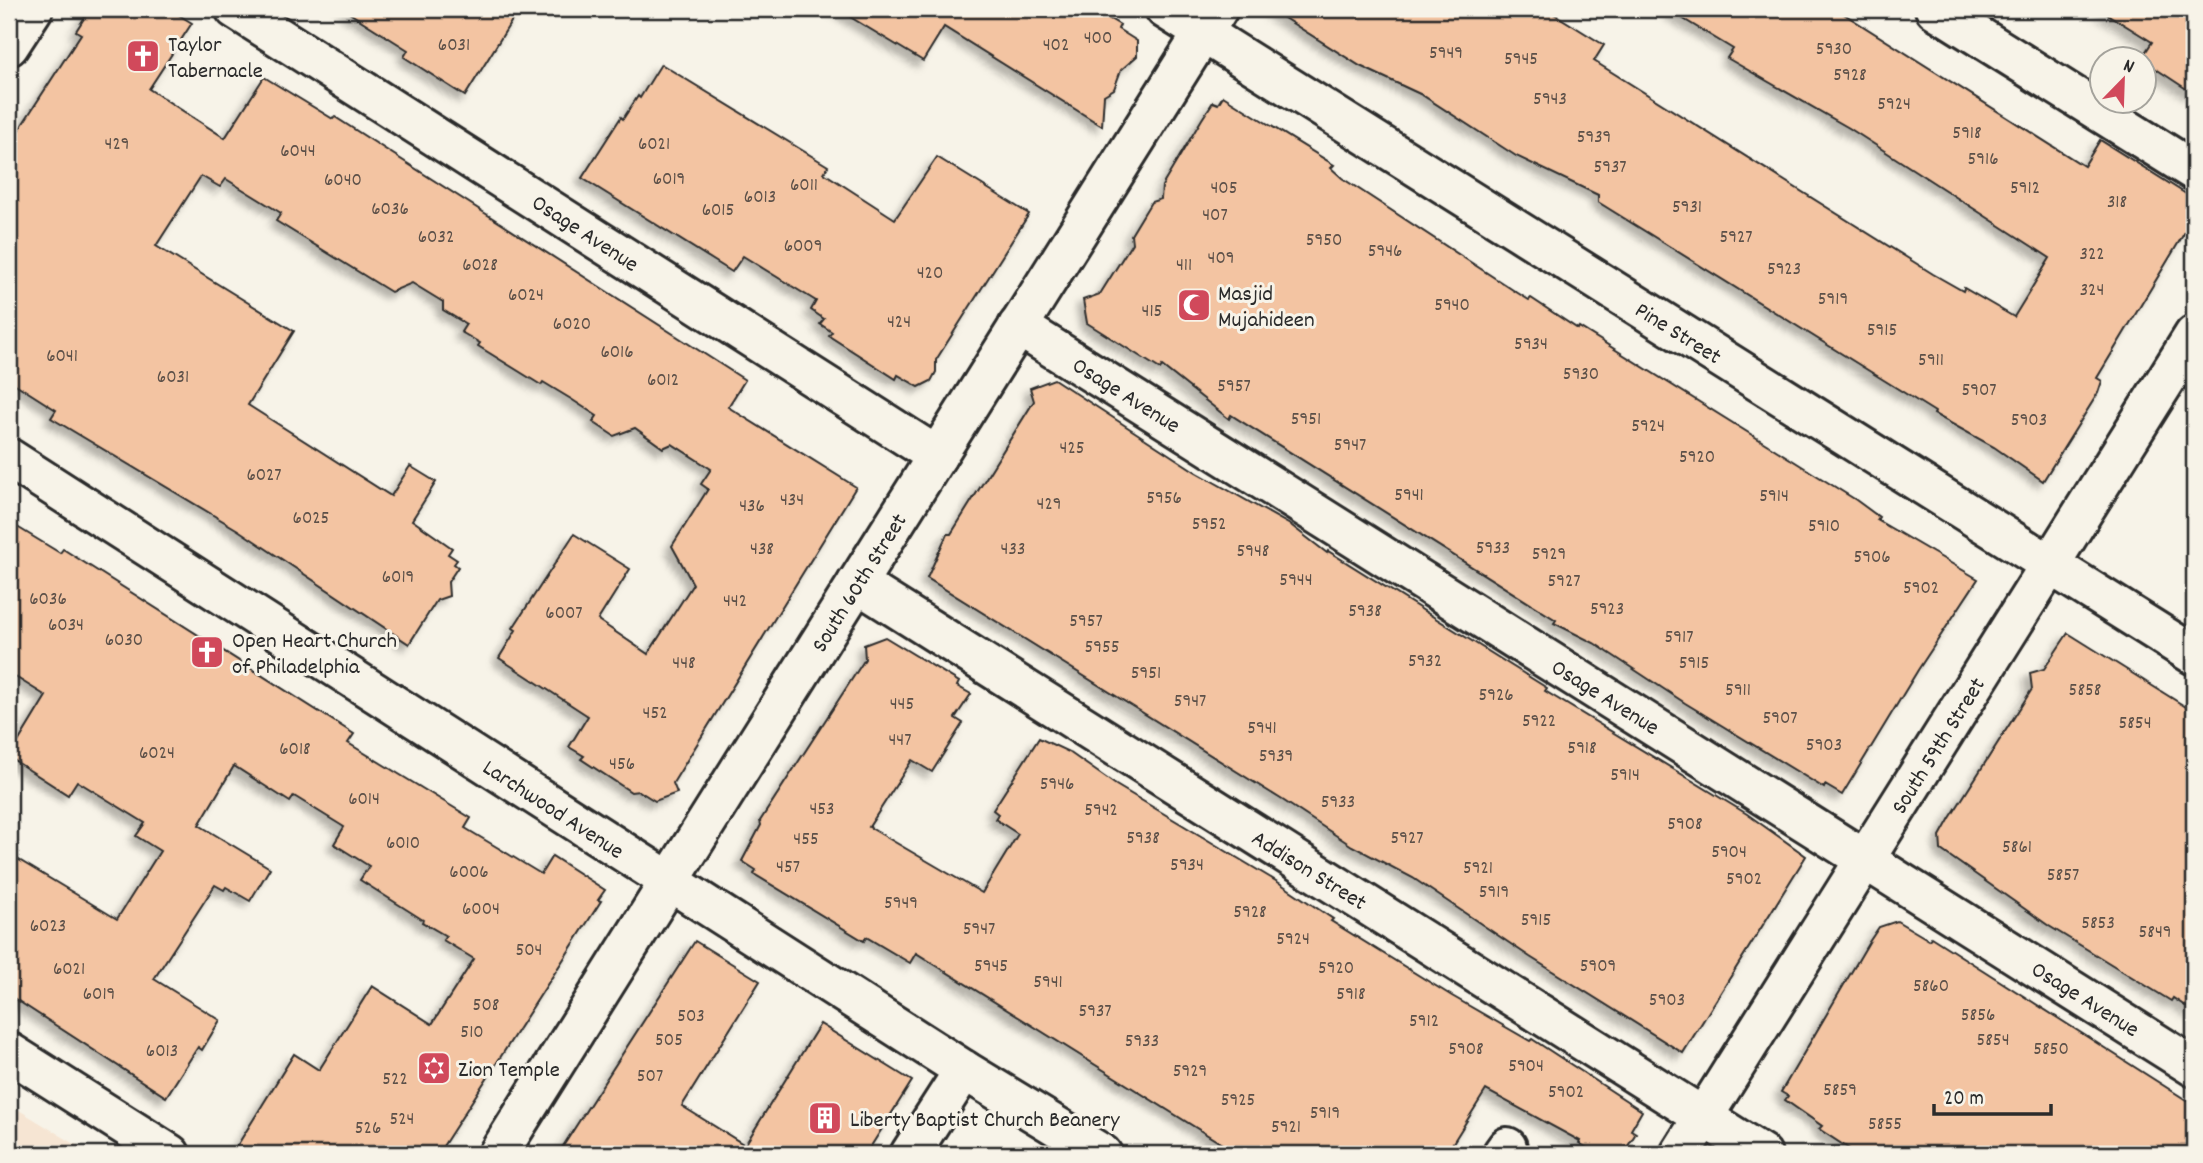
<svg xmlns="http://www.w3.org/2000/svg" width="2203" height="1163" font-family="Dekko,sans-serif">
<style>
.built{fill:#f6e5d3}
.building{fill:#f3c4a2;stroke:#2b2b2b;stroke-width:2;filter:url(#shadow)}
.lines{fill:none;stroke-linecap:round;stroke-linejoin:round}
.minor-casing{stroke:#2b2b2b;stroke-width:44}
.minor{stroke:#f7f3e8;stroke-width:38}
.labels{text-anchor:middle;stroke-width:6;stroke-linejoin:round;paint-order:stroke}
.number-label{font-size:19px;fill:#5d5149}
.poi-label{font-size:23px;fill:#2b2b2b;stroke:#f7f3e8;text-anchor:start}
.street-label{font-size:23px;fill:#2b2b2b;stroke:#f7f3e8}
</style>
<defs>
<filter id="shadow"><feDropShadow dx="-6" dy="6" stdDeviation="3.5" flood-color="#0004"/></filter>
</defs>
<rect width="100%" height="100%" fill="#f7f3e8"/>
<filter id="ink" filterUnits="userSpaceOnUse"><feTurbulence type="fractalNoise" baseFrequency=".0143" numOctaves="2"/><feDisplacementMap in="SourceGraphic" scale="14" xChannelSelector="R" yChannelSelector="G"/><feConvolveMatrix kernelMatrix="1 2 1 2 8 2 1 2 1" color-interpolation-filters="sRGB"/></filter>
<g filter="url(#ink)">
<path class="built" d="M9 1104 91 1154H9Z"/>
<g class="building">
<path d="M90 9H169L192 23 149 89 225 138 264 77 333 119 335 117 745 380 728 407 856 487 673 783 677 793 655 801 639 791 631 792 581 759 584 756 569 747 588 716 499 658 516 630 513 628 574 534 630 569 598 620 648 654 693 584 672 546 708 489 701 484 711 469 672 444 663 448 635 428 614 436 593 422 597 416 571 399 543 382 541 385 478 346 480 343 461 332 466 324 443 310V302L412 283 391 292 276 221 281 213 226 179 220 187 201 176 156 246 294 331 248 405 391 496 410 466 436 482 412 520 452 548 448 554 457 560 454 564 458 567 448 582 449 596 437 600 409 644 238 530 51 418 56 410 9 380V145L81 34 76 31Z"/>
<path d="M343 9H519L465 96 404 57 408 50Z"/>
<path d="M837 9H1093L1120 25 1118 29 1137 41V56L1121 70 1114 89 1104 95 1102 126 944 27 923 61Z"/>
<path d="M1270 9H1546L1604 45 1594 61 1933 274 1963 291 1964 288 2014 317 2050 258 1849 128 1727 58 1733 49 1667 9H1836L2084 166 2100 140 2194 199V217L2097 378 2102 381 2098 393 2043 481 1994 447 1934 414 1935 412 1598 202V195L1516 156 1422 95 1360 66Z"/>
<path d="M2099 9H2194V94L2141 59 2152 42Z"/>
<path d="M661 64 828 166 824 173 895 219 937 157 1029 214 936 360V372L931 381 919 387 898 375 896 379 829 336 832 332 820 324 824 319 811 310 816 301 743 256 732 272 582 178 621 117 623 119 638 96 640 98Z"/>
<path d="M1223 96 1334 165 1331 168 1342 178 1513 290 1529 300 1531 298 1578 329 1579 327 1800 465 1856 500 1879 517 1877 520 1978 579 1918 670 1842 795 1825 785 1824 788 1685 703 1594 643 1554 623 1556 620 1231 415 1229 419 1162 366 1160 369 1087 323 1083 300 1100 294 1132 243 1131 235 1151 202 1161 199 1162 186 1202 119 1213 102 1218 104Z"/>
<path d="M1054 379 1196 472 1292 526 1327 553 1328 551 1547 688 1545 691 1747 814 1806 856 1683 1053 1530 957 1413 878 1352 846 1284 801 927 578 947 534H951L1034 401 1030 388Z"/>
<path d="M9 522 60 553 63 549 354 734 348 743 471 818 465 828 500 849 541 874 552 856 605 890 598 900 601 901 438 1154H232L294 1054 319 1070 372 986 432 1024 474 959 443 940 446 936 422 922 423 920 360 880 369 866 334 844 344 827 294 796 290 802 234 766 199 825 270 868 250 901 226 887 224 890 215 885 154 979 220 1020 202 1050 198 1047 166 1097 9 995V854L117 919 160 851 136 836 145 823 77 781 68 795 9 757 46 696 9 673Z"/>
<path d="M2068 633 2194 712V1012L2173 998 2171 1001 2049 926 1941 850 1940 836 1950 818 2032 689 2030 673 2044 669Z"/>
<path d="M885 637 959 682 957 686 971 694 955 718 963 723 932 772 912 760 869 827 982 893 1018 834 995 819 998 814 993 810 1039 738 1069 752 1116 785 1281 884 1333 919 1331 921 1452 996 1530 1041 1532 1039 1642 1111 1631 1130 1636 1133 1623 1154H1597L1579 1143 1580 1141 1486 1090 1446 1154H1238L916 953 910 963 866 937 864 941 754 874 756 870 742 861 761 825 760 821 865 659 864 645Z"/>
<path d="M1897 921 1929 940 1931 937 2194 1105V1154H1857L1819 1129 1822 1126 1785 1100 1788 1096 1781 1092 1869 942 1879 927Z"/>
<path d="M695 941 760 981 682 1106 745 1145 820 1024 912 1081 866 1154H558Z"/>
</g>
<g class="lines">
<g class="minor-casing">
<g id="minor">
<path d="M235 9 937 456"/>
<path d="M1165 9 2194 655"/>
<path d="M1935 9 2194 171"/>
<path d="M9 46 33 9"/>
<path d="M1018 326 2194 1067"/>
<path d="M9 458 964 1070 1102 1154"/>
<path d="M857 583 1762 1154"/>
<path d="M9 1052 170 1154"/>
<path d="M498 1154 1218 9"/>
<path d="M910 1154 964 1070"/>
<path d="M1502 1154 1507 1147"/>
<path d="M1680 1154 2194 335"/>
</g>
</g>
<use href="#minor" class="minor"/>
</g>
</g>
<defs>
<g id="church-square" transform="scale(1.75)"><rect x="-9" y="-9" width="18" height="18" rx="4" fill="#d1495b" stroke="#f7f3e8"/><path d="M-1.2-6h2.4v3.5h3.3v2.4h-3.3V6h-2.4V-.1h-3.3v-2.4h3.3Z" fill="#fff"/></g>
<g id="mosque-square" transform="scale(1.75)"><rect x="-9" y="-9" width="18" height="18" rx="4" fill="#d1495b" stroke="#f7f3e8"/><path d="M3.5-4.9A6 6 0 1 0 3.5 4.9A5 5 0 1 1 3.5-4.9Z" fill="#fff"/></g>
<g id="synagogue-square" transform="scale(1.75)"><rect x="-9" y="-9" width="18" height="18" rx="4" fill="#d1495b" stroke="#f7f3e8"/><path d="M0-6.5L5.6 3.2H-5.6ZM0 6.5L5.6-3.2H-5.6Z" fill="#fff"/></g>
<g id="building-square" transform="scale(1.75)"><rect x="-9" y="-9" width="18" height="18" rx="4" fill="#d1495b" stroke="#f7f3e8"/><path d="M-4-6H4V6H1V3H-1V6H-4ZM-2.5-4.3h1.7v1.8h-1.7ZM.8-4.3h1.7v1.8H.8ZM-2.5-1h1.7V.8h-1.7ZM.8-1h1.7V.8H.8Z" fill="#fff"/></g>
</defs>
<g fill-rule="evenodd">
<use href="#church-square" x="143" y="56"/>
<use href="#mosque-square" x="1194" y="305"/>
<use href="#church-square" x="207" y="652"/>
<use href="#synagogue-square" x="434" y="1068"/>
<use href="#building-square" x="825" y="1118"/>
</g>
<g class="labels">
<g class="number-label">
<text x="1098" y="43">400</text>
<text x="454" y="50">6031</text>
<text x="1056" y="50">402</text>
<text x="1834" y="54">5930</text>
<text x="1446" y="58">5949</text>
<text x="1521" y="64">5945</text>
<text x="1850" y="80">5928</text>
<text x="1550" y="104">5943</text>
<text x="1894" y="109">5924</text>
<text x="1967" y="138">5918</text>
<text x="1594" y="142">5939</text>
<text x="117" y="149">429</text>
<text x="654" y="149">6021</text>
<text x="298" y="156">6044</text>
<text x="1983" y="164">5916</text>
<text x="1610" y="172">5937</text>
<text x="669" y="184">6019</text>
<text x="343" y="185">6040</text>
<text x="804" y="190">6011</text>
<text x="1224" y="193">405</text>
<text x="2025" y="193">5912</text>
<text x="760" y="202">6013</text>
<text x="2117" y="207">318</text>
<text x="1687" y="212">5931</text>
<text x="390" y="214">6036</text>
<text x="718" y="215">6015</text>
<text x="1215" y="220">407</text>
<text x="436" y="242">6032</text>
<text x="1736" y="242">5927</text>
<text x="1324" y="245">5950</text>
<text x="803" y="251">6009</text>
<text x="1385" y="256">5946</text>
<text x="2092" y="259">322</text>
<text x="1221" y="263">409</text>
<text x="480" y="270">6028</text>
<text x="1184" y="270">411</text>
<text x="1784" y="274">5923</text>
<text x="930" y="278">420</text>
<text x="2092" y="295">324</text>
<text x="526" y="300">6024</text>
<text x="1833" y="304">5919</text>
<text x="1452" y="310">5940</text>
<text x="1152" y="316">415</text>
<text x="899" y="327">424</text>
<text x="572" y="329">6020</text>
<text x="1882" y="335">5915</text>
<text x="1531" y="349">5934</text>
<text x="617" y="357">6016</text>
<text x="62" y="361">6041</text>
<text x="1931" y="365">5911</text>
<text x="1581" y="379">5930</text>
<text x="173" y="382">6031</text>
<text x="663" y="385">6012</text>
<text x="1234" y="391">5957</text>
<text x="1979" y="395">5907</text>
<text x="1306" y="424">5951</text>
<text x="2029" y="425">5903</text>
<text x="1648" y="431">5924</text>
<text x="1350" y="450">5947</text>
<text x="1072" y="453">425</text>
<text x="1697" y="462">5920</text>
<text x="264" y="480">6027</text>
<text x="1409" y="500">5941</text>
<text x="1774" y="501">5914</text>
<text x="1164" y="503">5956</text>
<text x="792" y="505">434</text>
<text x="1049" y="509">429</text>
<text x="752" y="511">436</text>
<text x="311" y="523">6025</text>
<text x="1209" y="529">5952</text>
<text x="1824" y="531">5910</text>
<text x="1493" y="553">5933</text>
<text x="762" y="554">438</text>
<text x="1013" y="554">433</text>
<text x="1253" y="556">5948</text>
<text x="1549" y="559">5929</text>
<text x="1872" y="562">5906</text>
<text x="398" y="582">6019</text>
<text x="1296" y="585">5944</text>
<text x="1564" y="586">5927</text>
<text x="1921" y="593">5902</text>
<text x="48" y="604">6036</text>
<text x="735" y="606">442</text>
<text x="1607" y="614">5923</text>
<text x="1365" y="616">5938</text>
<text x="564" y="618">6007</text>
<text x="1086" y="626">5957</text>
<text x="66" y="630">6034</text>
<text x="1679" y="642">5917</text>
<text x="124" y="645">6030</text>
<text x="1102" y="652">5955</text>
<text x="1425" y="666">5932</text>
<text x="684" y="668">448</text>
<text x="1694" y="668">5915</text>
<text x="1146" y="678">5951</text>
<text x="1738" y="695">5911</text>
<text x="2085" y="695">5858</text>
<text x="1496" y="700">5926</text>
<text x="1190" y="706">5947</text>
<text x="902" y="709">445</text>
<text x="655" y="718">452</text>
<text x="1780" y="723">5907</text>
<text x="1539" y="726">5922</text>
<text x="2135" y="728">5854</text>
<text x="1262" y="733">5941</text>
<text x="900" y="745">447</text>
<text x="1824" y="750">5903</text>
<text x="1582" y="753">5918</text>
<text x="295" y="754">6018</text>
<text x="157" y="758">6024</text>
<text x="1276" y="761">5939</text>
<text x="622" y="769">456</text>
<text x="1625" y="780">5914</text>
<text x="1057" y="789">5946</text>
<text x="364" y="804">6014</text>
<text x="1338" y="807">5933</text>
<text x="822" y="814">453</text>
<text x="1101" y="815">5942</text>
<text x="1685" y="829">5908</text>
<text x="1143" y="843">5938</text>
<text x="1407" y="843">5927</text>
<text x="806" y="844">455</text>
<text x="403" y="848">6010</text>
<text x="2017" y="852">5861</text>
<text x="1729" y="857">5904</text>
<text x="1187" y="870">5934</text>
<text x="788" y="872">457</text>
<text x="1478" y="873">5921</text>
<text x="469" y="877">6006</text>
<text x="2063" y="880">5857</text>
<text x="1744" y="884">5902</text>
<text x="1494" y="897">5919</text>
<text x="901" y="908">5949</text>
<text x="481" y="914">6004</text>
<text x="1250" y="917">5928</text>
<text x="1536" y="925">5915</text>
<text x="2098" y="928">5853</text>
<text x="48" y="931">6023</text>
<text x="979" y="934">5947</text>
<text x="2155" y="937">5849</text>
<text x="1293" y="944">5924</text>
<text x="529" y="955">504</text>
<text x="991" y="971">5945</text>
<text x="1598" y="971">5909</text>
<text x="1336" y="973">5920</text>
<text x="69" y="974">6021</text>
<text x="1048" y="987">5941</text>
<text x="1931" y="991">5860</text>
<text x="99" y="999">6019</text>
<text x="1351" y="999">5918</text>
<text x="1667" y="1005">5903</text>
<text x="486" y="1010">508</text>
<text x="1095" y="1016">5937</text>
<text x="1978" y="1020">5856</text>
<text x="691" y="1021">503</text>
<text x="1424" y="1026">5912</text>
<text x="472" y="1037">510</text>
<text x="669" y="1045">505</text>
<text x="1993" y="1045">5854</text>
<text x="1142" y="1046">5933</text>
<text x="1466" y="1054">5908</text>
<text x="2051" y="1054">5850</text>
<text x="162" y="1056">6013</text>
<text x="1526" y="1071">5904</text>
<text x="1190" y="1076">5929</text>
<text x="650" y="1081">507</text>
<text x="395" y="1084">522</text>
<text x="1840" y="1095">5859</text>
<text x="1566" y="1097">5902</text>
<text x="1238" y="1105">5925</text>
<text x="1325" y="1118">5919</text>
<text x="402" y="1124">524</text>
<text x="1885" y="1129">5855</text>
<text x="1286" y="1132">5921</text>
<text x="368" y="1133">526</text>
</g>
<g class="poi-label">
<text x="168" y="51">Taylor<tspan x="168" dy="26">Tabernacle</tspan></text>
<text x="1218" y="300">Masjid<tspan x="1218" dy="26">Mujahideen</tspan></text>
<text x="232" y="647">Open Heart Church<tspan x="232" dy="26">of Philadelphia</tspan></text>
<text x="458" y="1076">Zion Temple</text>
<text x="850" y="1126">Liberty Baptist Church Beanery</text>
</g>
<g class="street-label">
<text transform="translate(586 232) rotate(33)" y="8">Osage Avenue</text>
<text transform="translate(1679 332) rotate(32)" y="8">Pine Street</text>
<text transform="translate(1127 394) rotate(32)" y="8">Osage Avenue</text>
<text transform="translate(858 582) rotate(-58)" y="8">South 60th Street</text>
<text transform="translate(1606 696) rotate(32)" y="8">Osage Avenue</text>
<text transform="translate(1937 745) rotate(-58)" y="8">South 59th Street</text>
<text transform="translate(554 808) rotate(33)" y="8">Larchwood Avenue</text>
<text transform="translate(1310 869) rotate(32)" y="8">Addison Street</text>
<text transform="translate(2086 998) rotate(32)" y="8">Osage Avenue</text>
</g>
</g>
<rect width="2203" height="1163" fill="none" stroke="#f7f3e8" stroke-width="35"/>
<rect x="18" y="18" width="2168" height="1128" fill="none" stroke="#2b2b2b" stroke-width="2.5" filter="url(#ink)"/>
<g transform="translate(2123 80) rotate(23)"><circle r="33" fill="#f7f3e8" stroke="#a5a39c" stroke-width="2"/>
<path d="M0-5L12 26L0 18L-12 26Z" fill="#d1495b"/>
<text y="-10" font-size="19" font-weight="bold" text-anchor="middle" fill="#2b2b2b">N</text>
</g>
<path d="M1934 1104v10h117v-10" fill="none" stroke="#2b2b2b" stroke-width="3.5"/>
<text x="1944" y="1104" font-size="21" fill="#2b2b2b" stroke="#f7f3e8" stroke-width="5" paint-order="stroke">20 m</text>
</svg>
